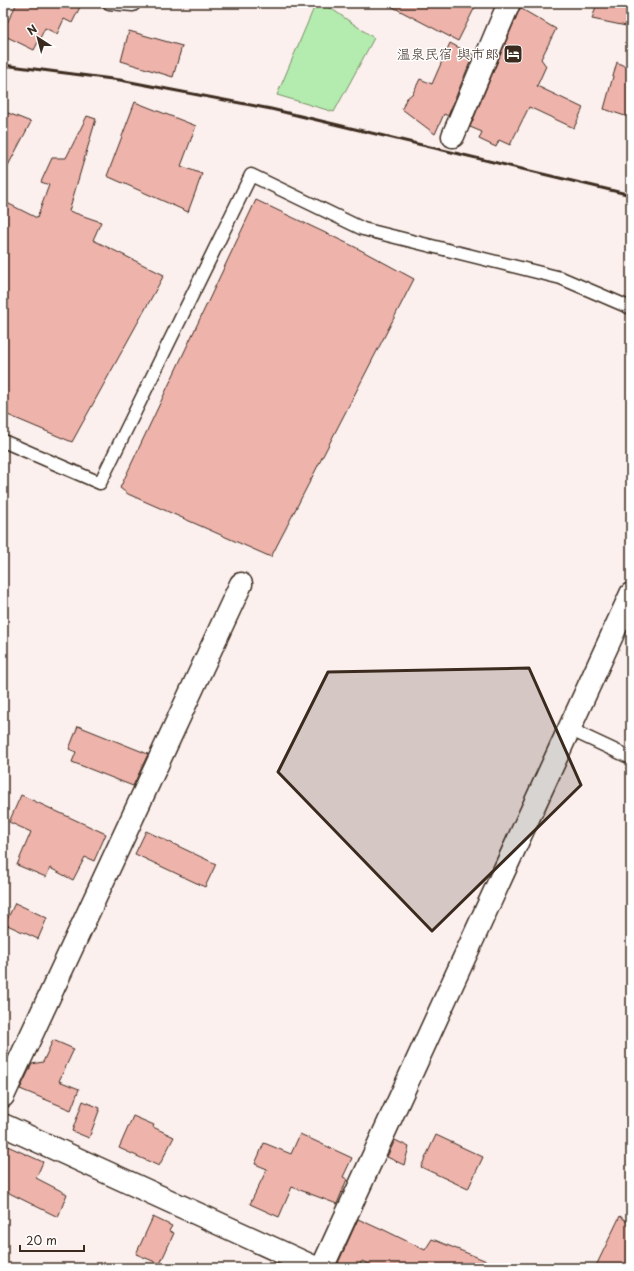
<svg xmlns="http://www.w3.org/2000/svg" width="634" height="1271" font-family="'Playpen Sans','Klee One',sans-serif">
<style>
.green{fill:#b4ecaf;stroke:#788b66}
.building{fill:#eeb4ac;stroke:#3b2a1e}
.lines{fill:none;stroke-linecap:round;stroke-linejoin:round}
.lane-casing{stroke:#3b2a1e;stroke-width:15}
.street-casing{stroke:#3b2a1e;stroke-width:25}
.secondary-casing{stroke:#3b2a1e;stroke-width:25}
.lane{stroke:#fff;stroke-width:12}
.street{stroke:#fff;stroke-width:22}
.secondary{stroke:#fff;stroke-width:22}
.rail{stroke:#3b2a1e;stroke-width:3}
.marked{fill:#3b2a1e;fill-opacity:0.2;stroke:#3b2a1e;stroke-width:3;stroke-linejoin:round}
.labels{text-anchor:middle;stroke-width:3;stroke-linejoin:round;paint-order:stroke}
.poi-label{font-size:14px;fill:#3b2a1e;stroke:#fff;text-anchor:end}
</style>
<rect width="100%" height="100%" fill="#fcf0ee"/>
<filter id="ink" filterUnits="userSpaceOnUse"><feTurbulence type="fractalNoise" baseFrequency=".025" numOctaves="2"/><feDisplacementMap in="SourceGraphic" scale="8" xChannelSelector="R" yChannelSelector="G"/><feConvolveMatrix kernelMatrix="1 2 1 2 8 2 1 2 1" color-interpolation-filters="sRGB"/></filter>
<g filter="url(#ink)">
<path class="green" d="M316 3H323L374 38 334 112 277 95Z"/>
<g class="building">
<path d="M17 3H82L72 23 64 19 57 34 45 28 34 50 3 35V31Z"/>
<path d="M385 3H477L458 41Z"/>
<path d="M597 3H631V27L592 19Z"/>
<path d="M520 8 556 29 541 59 546 66 537 86 583 108 574 128 529 107 510 145 499 140 496 147 479 139 482 132 470 127Z"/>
<path d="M129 31 182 46 173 77 121 61Z"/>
<path d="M450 43 473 55 448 116 444 114 435 134 402 109 406 99 413 93 420 79 432 84Z"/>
<path d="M617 62 631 70V118L604 109Z"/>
<path d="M135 102 196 126 181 166 202 174 188 212 107 176Z"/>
<path d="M3 111 31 122 3 175Z"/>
<path d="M87 116 96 119 69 211 101 222 93 240 164 275 72 442 3 413V201L37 218 49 185 41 182 52 158H66Z"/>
<path d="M256 200 355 247 414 279 271 557 128 494 120 488Z"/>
<path d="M78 726 148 754 133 786 72 762 76 752 69 749Z"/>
<path d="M21 795 106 834 94 861 85 857 73 880 50 868 46 877 17 865 31 832 9 822Z"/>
<path d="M146 831 216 864 205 887 135 854Z"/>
<path d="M15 903 47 918 38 939 5 924Z"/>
<path d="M53 1040 74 1049 59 1081 79 1089 71 1110 20 1089 32 1064 43 1062Z"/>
<path d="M83 1101 100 1108 89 1138 72 1131Z"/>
<path d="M133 1116 154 1125 153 1127 174 1137 159 1166 119 1148Z"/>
<path d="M300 1134 352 1158 343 1177 347 1179 337 1204 292 1187 279 1217 250 1204 267 1169 255 1164 264 1143 291 1154Z"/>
<path d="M436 1135 483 1157 468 1189 421 1167Z"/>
<path d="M395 1140 409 1147 404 1165 387 1157Z"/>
<path d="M3 1144 43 1162 36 1178 67 1194 58 1217 3 1190Z"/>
<path d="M620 1216 631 1225V1268H595Z"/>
<path d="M153 1217 172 1226 169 1231 174 1233 160 1264 136 1254Z"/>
<path d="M358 1219 382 1230V1229L425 1250 432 1239 504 1268H376L362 1261 358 1268H348L338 1263Z"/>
</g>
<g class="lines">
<g class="lane-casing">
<g id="lane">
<path d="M109 3 133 5 135 3"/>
<path d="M3 441 100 483 251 175 363 229 561 278 631 308"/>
<path d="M569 729 631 758"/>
</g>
</g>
<g class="street-casing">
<g id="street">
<path d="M453 136 509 3"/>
<path d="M3 1096 241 584"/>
<path d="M322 1268 631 594"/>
</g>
</g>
<g class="secondary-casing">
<path id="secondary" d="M3 1125 316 1268"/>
</g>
<use href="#lane" class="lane"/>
<use href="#street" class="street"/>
<use href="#secondary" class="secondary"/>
<path class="rail" d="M3 65 120 80 271 109 631 195"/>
</g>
</g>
<path class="marked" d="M529 668 581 785 432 931 278 772 328 672Z"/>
<defs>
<g id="hotel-square" transform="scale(1)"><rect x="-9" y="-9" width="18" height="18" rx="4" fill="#3b2a1e" stroke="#fff"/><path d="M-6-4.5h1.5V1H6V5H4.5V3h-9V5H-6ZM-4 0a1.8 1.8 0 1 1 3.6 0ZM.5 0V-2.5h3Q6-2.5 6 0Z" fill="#fff"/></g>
</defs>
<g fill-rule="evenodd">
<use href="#hotel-square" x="513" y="54"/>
</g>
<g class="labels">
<g class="poi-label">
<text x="499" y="59">温泉民宿 與市郎</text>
</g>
</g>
<rect width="634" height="1271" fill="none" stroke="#fff" stroke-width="16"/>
<rect x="8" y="8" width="618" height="1255" fill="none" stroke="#3b2a1e" stroke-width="1.5" filter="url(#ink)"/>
<g transform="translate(38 38) rotate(324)" stroke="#ffffff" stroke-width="3" paint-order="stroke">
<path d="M0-3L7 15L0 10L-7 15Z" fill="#3b2a1e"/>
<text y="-6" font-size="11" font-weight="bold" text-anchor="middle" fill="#3b2a1e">N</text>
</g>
<path d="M20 1245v6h64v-6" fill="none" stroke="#3b2a1e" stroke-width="2"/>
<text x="26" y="1245" font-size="12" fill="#3b2a1e" stroke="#ffffff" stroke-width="3" paint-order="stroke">20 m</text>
</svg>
